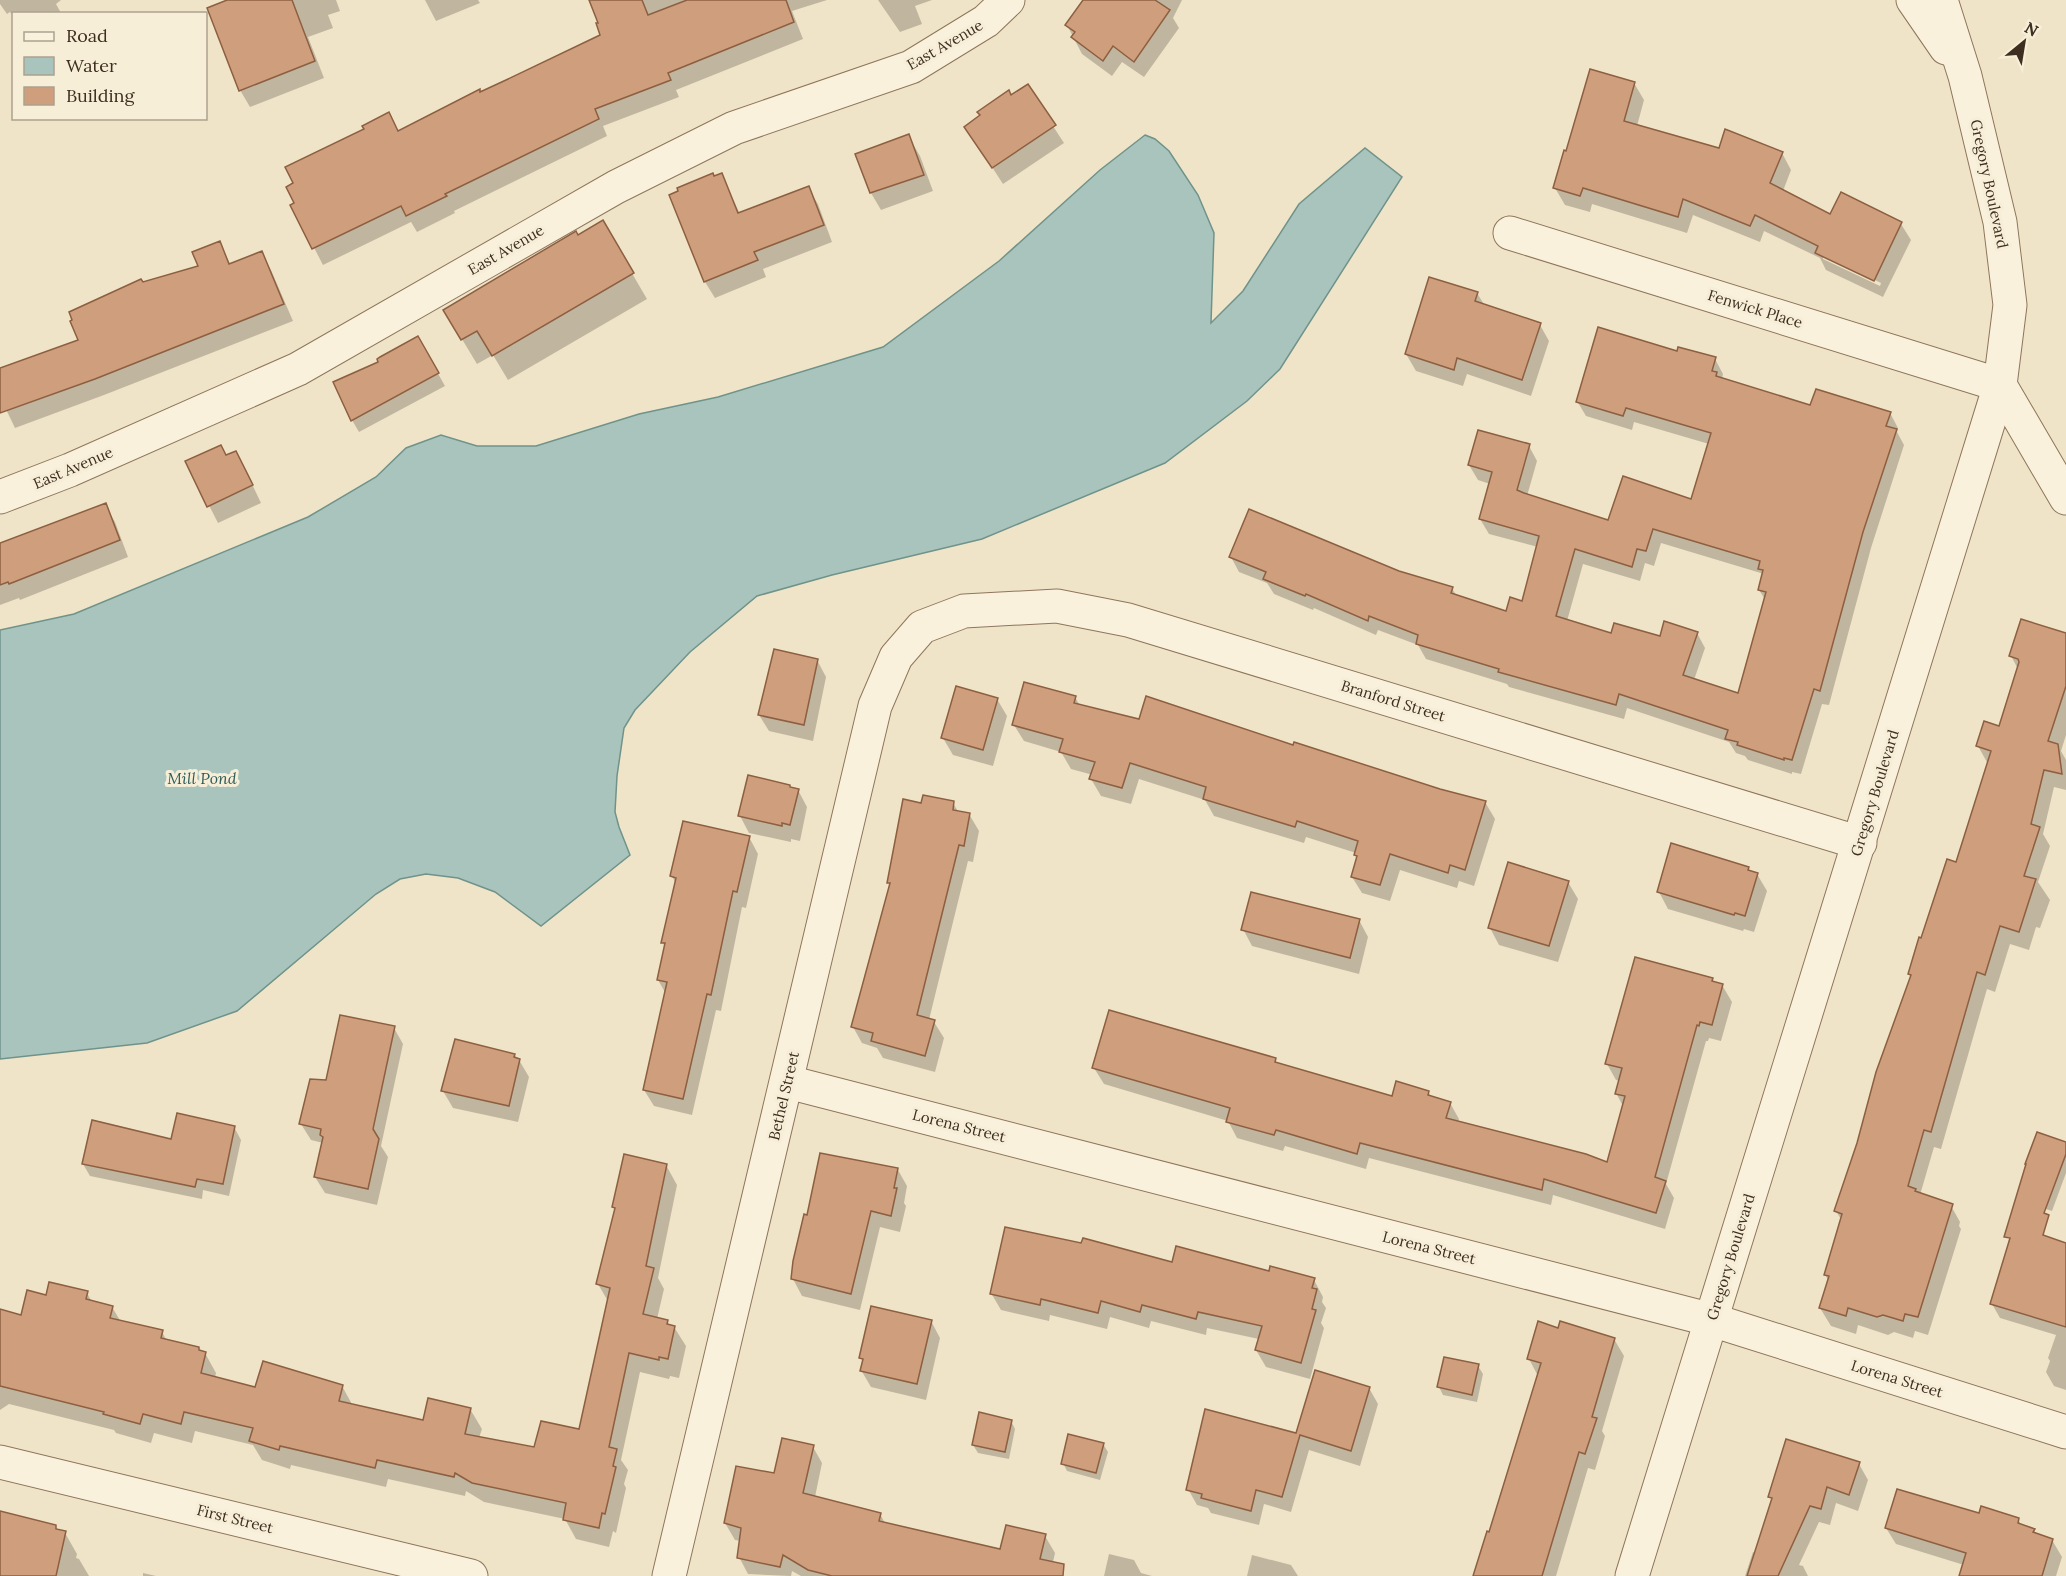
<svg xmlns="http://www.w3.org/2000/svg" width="2066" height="1576" font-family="Lora,serif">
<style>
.water{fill:#a9c4bc;stroke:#6f938a;stroke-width:1.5}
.shadow{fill:#0003;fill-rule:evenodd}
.building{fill:#cf9f7d;stroke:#8d5f41;stroke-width:1.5;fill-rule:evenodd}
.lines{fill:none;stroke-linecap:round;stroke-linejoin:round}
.minor-casing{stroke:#8d765c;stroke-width:35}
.tertiary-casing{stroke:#8d765c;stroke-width:35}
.minor{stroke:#faf1dc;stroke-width:33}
.tertiary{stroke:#faf1dc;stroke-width:33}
.labels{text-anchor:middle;stroke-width:6;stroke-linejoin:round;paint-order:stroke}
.street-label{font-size:15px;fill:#3d2e20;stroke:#f7eed8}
.water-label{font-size:16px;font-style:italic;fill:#2f5d5a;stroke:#f7eed8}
</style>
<rect width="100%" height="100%" fill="#f0e4c8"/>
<path class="water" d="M1145 135 1155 139 1169 151 1198 195 1214 233 1211 323 1243 291 1299 204 1365 148 1402 177 1280 369 1247 401 1165 463 982 539 832 575 757 596 690 652 635 710 624 728 617 776 615 812 619 827 630 855 541 926 495 892 458 878 426 874 400 879 376 894 237 1011 147 1043 0 1059V630L74 614 308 517 376 477 406 448 441 435 477 446H536L639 414 718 397 883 347 999 261 1100 170Z"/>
<g class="shadow">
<path d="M0 0H61L56 4 61 13 14 14V17L10 12 7 14 0 4Z"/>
<path d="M231 0H336L340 11 328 15 333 28 308 37 324 78 250 107 240 90Z"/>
<path d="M425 0H478L480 3 436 21Z"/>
<path d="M611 0H827L792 11 803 39 676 90 679 97 603 126 607 136 454 211 455 213 417 232 411 222 323 265 292 205 399 133 602 36Z"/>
<path d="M878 0H932L915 6 922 24 900 32Z"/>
<path d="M1085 0H1182L1173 18 1179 28 1144 77 1122 62 1112 76 1082 54 1067 25Z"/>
<path d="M1634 83 1644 100 1637 126 1719 150 1782 153 1791 170 1783 191 1831 216 1901 224 1911 240 1883 297 1826 270 1820 258 1764 231 1760 242 1693 215 1687 233 1592 204 1590 212 1565 205 1555 188ZM1823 255 1881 283 1880 286 1823 259Z"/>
<path d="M1027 86 1064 143 1003 184 966 127Z"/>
<path d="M910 139 920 156 933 191 881 210 871 193 857 155Z"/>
<path d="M721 174 740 214 808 188 818 204 832 242 763 269 766 277 715 298 705 282 670 196Z"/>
<path d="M602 222 647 299 508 380 493 355 477 364 445 311Z"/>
<path d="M219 243 231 265 261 253 271 270 293 321 104 395 15 428 0 397V370L80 341 143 284 200 267Z"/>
<path d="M1477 293 1485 306 1540 325 1549 341 1531 396 1467 374 1463 386 1416 371 1406 354Z"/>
<path d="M418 338 445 386 359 432 352 420Z"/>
<path d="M1678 353 1715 359 1723 374 1722 379 1811 407 1890 413 1898 428 1897 432 1904 445 1871 548 1829 705 1822 704 1801 774 1792 772V774L1748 760 1745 756 1736 753 1729 742 1627 708 1624 719 1509 687 1507 684 1426 659 1418 645 1378 630 1376 635 1314 608 1313 610 1274 594 1267 583 1239 572 1231 557 1399 572 1452 588 1457 597 1507 612 1523 603 1538 547 1489 534 1480 519 1490 484 1478 480 1469 465 1529 446 1537 461 1527 496 1609 522 1691 501 1709 444 1634 422 1632 430 1586 416 1577 401ZM1661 543 1764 574 1759 590 1766 601 1739 695 1694 680 1705 648 1697 633 1661 638 1612 635 1567 621 1583 564 1640 581 1645 563 1654 566Z"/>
<path d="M226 457 245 469 261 503 218 523 187 462Z"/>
<path d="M105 505 115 522 128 557 20 600 19 598 0 605V545Z"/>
<path d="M2066 636V735L2061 751 2066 760V790L2054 787 2043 834 2050 846 2038 882 2050 900 2040 928 2036 927 2029 950 2010 944 1995 992 1987 989 1941 1149 1934 1147 1920 1195 1950 1204 1960 1222 1959 1226 1961 1229 1928 1335 1915 1331 1913 1338 1894 1332 1888 1335 1858 1325 1856 1334 1831 1326 1820 1308 1829 1281 1825 1275 1842 1221 1836 1211 1912 977 1910 974 1922 940 1957 864 1988 764 1978 746 2000 727 2018 669 2011 656Z"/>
<path d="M817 660 826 677 813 741 769 731 759 715Z"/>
<path d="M1075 697 1080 706 1140 721 1294 747 1485 802 1495 819 1474 886 1459 881 1457 888 1400 870 1390 901 1362 893 1352 877 1358 859 1356 853 1306 837 1304 843 1214 816 1205 800 1139 779 1131 804 1101 796 1091 779 1093 775 1071 769 1061 752 1024 741 1014 725Z"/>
<path d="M997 699 1007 716 993 766 953 755 943 738Z"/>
<path d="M791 788 798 790 807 807 800 841 791 839V842L749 833 740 816Z"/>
<path d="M953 803 959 813 969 814 979 831 973 862 968 861 929 1020 934 1022 944 1038 935 1072 883 1058 877 1048 862 1043 853 1027 891 886 889 883 922 804Z"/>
<path d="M749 837 758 854 746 908 742 907 721 1011 716 1010 692 1115 654 1106 644 1090 666 994 658 980 665 947 663 943 676 884 672 876Z"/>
<path d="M1748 868 1750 872 1757 874 1767 891 1754 932 1744 929 1743 931 1668 909 1659 892Z"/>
<path d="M1568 882 1578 899 1558 962 1499 945 1490 928Z"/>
<path d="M1359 920 1368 937 1359 974 1252 946 1243 929Z"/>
<path d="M1712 980 1714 983 1722 985 1732 1002 1721 1041 1709 1038 1708 1041H1706L1666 1184 1674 1198 1665 1229 1553 1195 1551 1205 1369 1158 1366 1169 1285 1146 1283 1151 1237 1138 1228 1121 1104 1084 1094 1068 1275 1060 1278 1065 1393 1098 1428 1092 1432 1098 1450 1103 1459 1119 1458 1123 1608 1164 1623 1106 1616 1093 1620 1081 1616 1080 1607 1064Z"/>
<path d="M394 1028 403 1044 381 1146 388 1157 377 1205 325 1193 315 1177 323 1143 311 1140 301 1124 327 1081Z"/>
<path d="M514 1055 519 1060 529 1077 518 1122 453 1108 443 1091Z"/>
<path d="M234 1127 241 1140 229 1196 203 1190 202 1199 90 1176 83 1164Z"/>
<path d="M2066 1144V1173L2052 1211 2024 1202Z"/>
<path d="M666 1165 677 1185 658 1278 664 1289 657 1319 667 1321 670 1326 674 1327 686 1346 679 1378 670 1376 669 1379 640 1372 621 1460 628 1470 624 1484 626 1488 616 1533 613 1531 609 1547 576 1539 565 1519 484 1502 466 1491 465 1496 388 1479 386 1487 291 1465 290 1469 262 1460 253 1445 195 1431 192 1443 154 1433 151 1443 116 1433 114 1430 9 1404 0 1410V1309L22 1315 47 1296 87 1293 92 1302 112 1307 121 1322 162 1332 167 1341 198 1348 201 1353H205L216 1373 215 1378 256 1389 342 1386 353 1406 424 1422 470 1409 482 1429 479 1438 535 1449 580 1431 609 1303 598 1284 616 1211 614 1207Z"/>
<path d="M898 1170 907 1186 904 1203 906 1206 900 1232 880 1227 860 1310 802 1296 793 1279Z"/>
<path d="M2066 1261V1390L2054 1386 2046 1372 2050 1361 2048 1358 2056 1335 2000 1318 1992 1304Z"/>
<path d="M1173 1264 1270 1273 1314 1280 1323 1297 1322 1302 1326 1308 1321 1323 1324 1328 1310 1379 1266 1367 1256 1350 1259 1339 1207 1328 1206 1335 1151 1321 1149 1328 1110 1317 1107 1329 1050 1315 1049 1321 1001 1310 991 1293Z"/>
<path d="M931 1321 940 1338 926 1400 871 1387 861 1370 863 1362 861 1358Z"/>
<path d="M1559 1329 1614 1339 1624 1356 1602 1431 1605 1436 1595 1470 1588 1468 1556 1576H1475L1490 1534 1538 1376 1529 1359Z"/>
<path d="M1478 1366 1483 1374 1477 1402 1443 1395 1439 1387Z"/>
<path d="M1369 1388 1378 1404 1360 1466 1309 1450 1291 1512 1264 1504 1259 1525 1211 1513 1208 1508 1197 1505 1188 1489 1298 1435Z"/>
<path d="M1011 1421 1015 1429 1009 1459 978 1453 973 1445Z"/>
<path d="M1103 1444 1108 1452 1100 1480 1067 1471 1063 1463Z"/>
<path d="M813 1447 822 1463 815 1497 880 1514 886 1525 998 1550V1548L1002 1550 1045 1536 1055 1553 1050 1576H801L792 1571 791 1576 748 1574 739 1557 741 1541 735 1540 725 1523 776 1474Z"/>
<path d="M1859 1464 1868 1480 1858 1511 1836 1503 1830 1525 1819 1522 1799 1565 1803 1566 1808 1576H1745L1753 1552 1756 1553 1773 1501 1770 1497Z"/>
<path d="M0 1513 55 1526 58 1531 65 1533 77 1554 76 1558 79 1559 89 1576H0Z"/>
<path d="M2018 1519 2022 1527 2034 1530 2036 1534 2052 1540 2062 1557 2056 1576H1960L1964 1565 1896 1544 1886 1528Z"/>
<path d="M1109 1554 1134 1560 1141 1573 1152 1576H1104Z"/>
<path d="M1252 1555 1291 1565 1298 1576H1247Z"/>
<path d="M143 1573 156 1576H143Z"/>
</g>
<g class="building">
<path d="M227 0H292L315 61 239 91 207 8Z"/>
<path d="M589 0H642L648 15 687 0H786L794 22 668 73 671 80 595 109 599 119 445 194 447 196 406 216 401 206 312 249 290 205 294 203 286 187 293 183 285 167 364 129 362 126 389 112 398 131 480 89V92L506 80 600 35 596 23H598Z"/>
<path d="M1083 0H1155L1170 10 1134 62 1113 46 1103 61 1071 37 1075 32 1065 25Z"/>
<path d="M1590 69 1635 82 1624 121 1719 148 1725 129 1783 152 1770 183 1830 214 1841 192 1902 222 1874 281 1815 253 1818 246 1755 215 1750 226 1683 199 1678 217 1583 188 1580 196 1553 188 1564 150 1566 151Z"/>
<path d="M1028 84 1056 125 992 168 964 127 980 115 977 112 1009 90 1011 95Z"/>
<path d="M909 134 924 175 870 193 855 154Z"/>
<path d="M713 173 714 176 722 173 738 213 809 186 824 225 754 252 758 260 704 282 669 195 678 191 677 188Z"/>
<path d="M603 220 634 273 492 356 477 331 461 340 443 310 576 231 578 235Z"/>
<path d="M220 241 229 264 262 251 284 304 95 379 0 413V368L78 340 70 321 72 320 69 312 141 279 143 282 198 266 192 252Z"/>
<path d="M1429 277 1478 292 1475 301 1541 323 1522 380 1457 358 1454 370 1405 354Z"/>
<path d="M1598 327 1677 351 1678 347 1716 357 1712 371 1717 372 1716 376 1810 405 1816 389 1891 412 1886 426 1897 429 1863 532 1820 691 1814 689 1792 760 1784 758V760L1737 745 1738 742 1725 739 1728 730 1619 694 1616 705 1498 672 1499 669 1416 644 1418 635 1369 616 1368 621 1306 594 1305 596 1263 579 1266 572 1229 557 1249 509 1399 571 1453 587 1451 593 1506 611 1510 597 1522 601 1539 536 1479 519 1492 472 1468 465 1478 430 1530 444 1517 490 1524 493 1608 520 1623 476 1691 499 1711 433 1626 408 1623 416 1576 402ZM1653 529 1760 561 1758 569 1763 570 1758 590 1766 592 1738 693 1683 675 1698 632 1664 621 1660 636 1614 623 1611 633 1556 616 1575 549 1632 567 1637 549 1646 551Z"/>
<path d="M418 336 439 373 351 421 333 382 378 362 377 359 380 357Z"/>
<path d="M221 445 226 455 236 451 253 485 207 507 185 461Z"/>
<path d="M106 503 120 540 9 584 8 582 0 585V543Z"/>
<path d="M2021 619 2066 633V686L2048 741 2058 744 2062 774 2044 770 2031 824 2040 827 2024 876 2036 879 2019 932 2000 926 1985 975 1977 972 1931 1132 1924 1130 1908 1186 1916 1189 1915 1191 1953 1204 1918 1317 1905 1314 1903 1321 1883 1315 1877 1317 1848 1308 1846 1316 1819 1308 1829 1276 1824 1275 1842 1214 1834 1211 1857 1143 1876 1072 1911 975 1908 974 1919 937 1921 938 1947 859 1956 862 1991 751 1976 746 1984 721 1999 726 2019 662 2018 659 2009 656Z"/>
<path d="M774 649 818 659 804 725 758 715Z"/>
<path d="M1024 682 1076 696 1074 703 1139 719 1146 696 1293 745 1294 742 1440 789 1486 801 1465 870 1450 865 1448 873 1390 854 1380 885 1351 877 1357 856 1354 855 1358 841 1297 821 1295 827 1203 799 1206 787 1130 763 1122 788 1089 779 1095 762 1059 752 1063 739 1012 725Z"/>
<path d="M956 686 998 698 983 750 941 738Z"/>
<path d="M748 775 790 785V787L799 789 790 825 782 823V826L738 816Z"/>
<path d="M923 795 954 801 953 810 970 813 964 846 959 845 917 1015 935 1020 925 1056 871 1041 873 1033 851 1027 890 883H887L903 799 921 803Z"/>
<path d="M683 821 750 836 737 892 733 891 711 995 707 994 683 1099 643 1090 667 982 657 980 665 943H661L676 878 670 876Z"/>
<path d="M1671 843 1749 867 1748 870 1758 873 1745 916 1735 913 1734 915 1657 892Z"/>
<path d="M1508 862 1569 881 1549 946 1488 928Z"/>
<path d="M1251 892 1360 919 1350 958 1241 930Z"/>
<path d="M1635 957 1713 978 1712 981 1723 984 1712 1025 1700 1022 1699 1026 1697 1025 1655 1177 1666 1181 1656 1213 1544 1179 1542 1190 1360 1143 1357 1154 1276 1130 1274 1135 1226 1122 1230 1108 1092 1068 1109 1010 1276 1058 1275 1062 1392 1096 1396 1081 1429 1091 1428 1095 1451 1102 1446 1118 1586 1154 1607 1162 1625 1096 1615 1094 1622 1068 1605 1064Z"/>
<path d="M340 1015 395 1026 373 1129 379 1139 368 1189 314 1177 323 1137 320 1135 321 1129 299 1124 310 1079 326 1080Z"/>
<path d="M455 1039 515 1054 514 1057 520 1059 509 1106 441 1091Z"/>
<path d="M177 1113 235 1126 223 1184 197 1179 195 1187 82 1164 92 1120 171 1139Z"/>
<path d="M2037 1132 2066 1142V1154L2044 1213 2049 1215 2043 1235 2066 1243V1327L1990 1304 2010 1238 2004 1237 2026 1164H2025Z"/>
<path d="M820 1153 898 1168 894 1188H897L891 1216 871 1211 851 1294 791 1279 793 1261 804 1214 807 1215Z"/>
<path d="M624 1154 667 1164 646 1266 654 1268 643 1314 668 1320 667 1324 675 1326 668 1359 659 1357V1360L629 1353 609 1447 617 1449 613 1466 616 1467 605 1514 602 1513 599 1528 563 1520 566 1503 472 1483 455 1473 454 1477 377 1460 375 1468 280 1446 279 1450 249 1441 253 1428 184 1412 181 1424 143 1414 140 1424 103 1414 104 1412 0 1386V1309L21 1315 27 1290 46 1295 49 1282 88 1291 86 1299 113 1306 110 1318 163 1330 161 1338 199 1347V1350L206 1352 201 1373 255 1387 263 1361 343 1385 339 1401 423 1420 428 1398 471 1408 465 1434 534 1447 541 1421 579 1429 610 1288 596 1284 615 1208 612 1207Z"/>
<path d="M1005 1227 1081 1243 1083 1238 1172 1262 1176 1246 1269 1271 1270 1266 1315 1278 1312 1288 1317 1289 1312 1309 1316 1310 1301 1363 1255 1350 1262 1326 1198 1312 1196 1319 1142 1305 1140 1312 1101 1301 1098 1313 1041 1299 1040 1305 990 1294Z"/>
<path d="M871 1306 932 1320 917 1384 860 1371 863 1359 859 1358Z"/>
<path d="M1538 1321 1558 1328 1560 1321 1615 1338 1592 1417 1597 1418 1585 1454 1579 1452 1542 1576H1473L1487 1531 1489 1532 1541 1363 1527 1359Z"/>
<path d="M1444 1357 1479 1364 1472 1395 1437 1387Z"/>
<path d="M1315 1370 1370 1387 1351 1451 1300 1435 1282 1497 1256 1490 1251 1511 1201 1498 1202 1494 1186 1490 1205 1409 1296 1433Z"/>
<path d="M979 1412 1012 1420 1005 1452 972 1445Z"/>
<path d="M1068 1434 1104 1443 1096 1473 1061 1464Z"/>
<path d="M782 1438 814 1445 803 1493 881 1513 879 1521 1000 1549 1006 1525 1046 1534 1040 1559 1064 1564 1063 1576H832L808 1570 783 1555 780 1567 737 1558 741 1528 724 1523 736 1466 774 1473Z"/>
<path d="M1786 1439 1860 1462 1849 1495 1827 1487 1821 1509 1810 1506 1778 1576H1747L1772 1498 1768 1497Z"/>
<path d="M1897 1489 1979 1513 1981 1506 2019 1518 2018 1523 2035 1529 2033 1532 2053 1539 2042 1576H1959L1966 1553 1885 1528Z"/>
<path d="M0 1511 56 1525V1529L66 1531 56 1576H0Z"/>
</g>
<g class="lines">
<g class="minor-casing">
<g id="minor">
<path d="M1510 233 2000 385 2066 498"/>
<path d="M0 497 70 470 298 369 616 187 734 128 911 67 986 21 1008 0"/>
<path d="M788 1082 1712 1320 2066 1432"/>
<path d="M669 1576 875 706 896 657 922 627 964 611 1057 606 1128 620 1860 843"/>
</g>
</g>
<g class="tertiary-casing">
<g id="tertiary">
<path d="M1913 0 1946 48"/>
<path d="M0 1462 471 1576"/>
<path d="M1632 1576 2000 385 2010 305 2000 222 1965 76 1941 0"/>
</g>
</g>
<use href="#minor" class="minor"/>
<use href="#tertiary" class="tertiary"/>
</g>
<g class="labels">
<g class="street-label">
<text transform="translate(945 45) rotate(-30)" y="5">East Avenue</text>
<text transform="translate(1989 184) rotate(78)" y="5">Gregory Boulevard</text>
<text transform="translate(506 250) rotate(-30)" y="5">East Avenue</text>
<text transform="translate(1755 309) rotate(17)" y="5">Fenwick Place</text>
<text transform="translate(73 468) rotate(-23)" y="5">East Avenue</text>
<text transform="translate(1393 701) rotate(17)" y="5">Branford Street</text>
<text transform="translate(1875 793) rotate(-73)" y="5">Gregory Boulevard</text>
<text transform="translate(784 1096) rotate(-77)" y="5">Bethel Street</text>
<text transform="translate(959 1126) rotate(14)" y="5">Lorena Street</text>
<text transform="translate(1429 1248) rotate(14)" y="5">Lorena Street</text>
<text transform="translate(1731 1257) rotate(-73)" y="5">Gregory Boulevard</text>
<text transform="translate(1897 1379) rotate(17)" y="5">Lorena Street</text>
<text transform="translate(235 1519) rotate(14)" y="5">First Street</text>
</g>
<g class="water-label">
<text x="202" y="784">Mill Pond</text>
</g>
</g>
<rect x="12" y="12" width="195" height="108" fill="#f7eed8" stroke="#ada18e" stroke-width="1.5"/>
<rect x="24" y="32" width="30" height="9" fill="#faf1dc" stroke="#ada18e" stroke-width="1.5"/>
<text x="66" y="42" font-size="18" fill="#3d2e20">Road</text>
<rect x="24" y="57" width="30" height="18" fill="#a9c4bc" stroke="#ada18e" stroke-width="1.5"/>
<text x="66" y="72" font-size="18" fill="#3d2e20">Water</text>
<rect x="24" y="87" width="30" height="18" fill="#cf9f7d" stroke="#ada18e" stroke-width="1.5"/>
<text x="66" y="102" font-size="18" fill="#3d2e20">Building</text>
<g transform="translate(2024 42) rotate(30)" stroke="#f7eed8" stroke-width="4.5" paint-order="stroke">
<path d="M0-4.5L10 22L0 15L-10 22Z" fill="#3d2e20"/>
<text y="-9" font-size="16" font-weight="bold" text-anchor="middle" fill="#3d2e20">N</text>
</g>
</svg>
